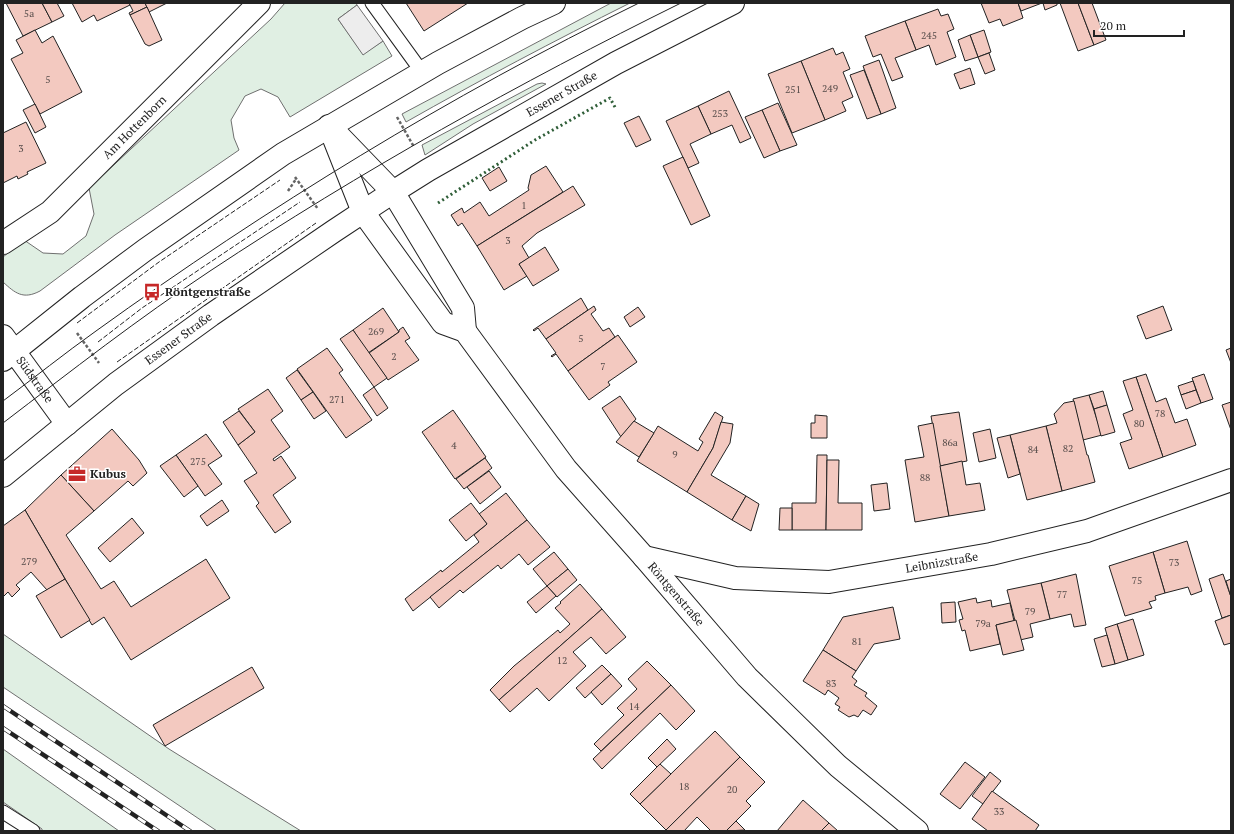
<svg xmlns="http://www.w3.org/2000/svg" width="1234" height="834" font-family="'PT Serif',serif">
<style>
.green{fill:#e0efe3;stroke:#6f6f6f}
.parking{fill:#ededed;stroke:#6f6f6f}
.building{fill:#f3c9c0;stroke:#222}
.lines{fill:none;stroke-linecap:round;stroke-linejoin:round}
.service-casing{stroke:#222;stroke-width:15}
.minor-casing{stroke:#222;stroke-width:24}
.secondary-casing{stroke:#222;stroke-width:24}
.path{stroke:#646464;stroke-width:2.5;stroke-dasharray:3 2;stroke-linecap:butt}
.service{stroke:#fff;stroke-width:13}
.minor{stroke:#fff;stroke-width:22}
.secondary{stroke:#fff;stroke-width:22}
.tram{stroke:#222;stroke-width:1}
.rail-casing{stroke:#222;stroke-width:4.5}
.rail{stroke:#fff;stroke-width:3;stroke-dasharray:9;stroke-linecap:butt}
.hedge{stroke:#2f5e38;stroke-width:3;stroke-dasharray:2 3;stroke-linecap:butt}
.fence{stroke:#222;stroke-width:1;stroke-dasharray:5 2;stroke-linecap:butt}
.labels{text-anchor:middle;stroke-width:3;stroke-linejoin:round;paint-order:stroke}
.number-label{font-size:10px;fill:#564c4a}
.street-label{font-size:12px;fill:#222;stroke:#fff}
.poi-label{font-size:12px;font-weight:bold;fill:#222;stroke:#fff;text-anchor:start}
</style>
<rect width="100%" height="100%" fill="#fff"/>
<g class="green">
<path d="M285 3H356L357 5 338 19 363 54 383 41 392 56 290 117 278 97 261 89 245 96 231 120 234 138 239 150 115 235 40 291C23 300 15 293 3 282V257L24 240 43 253 63 254 86 236 94 214 89 188 271 19Z"/>
<path d="M611 3H630C554 41 480 80 406 122L402 114Z"/>
<path d="M542 83 546 84 473 124 425 155 422 145 537 84Z"/>
<path d="M3 634 169 749 301 831H217L3 687Z"/>
<path d="M3 749 119 831H42V829L3 802Z"/>
</g>
<path class="parking" d="M357 5 383 41 363 55 338 19Z"/>
<g class="building">
<path d="M6 3H42L52 22 23 36Z"/>
<path d="M42 3H57L64 16 52 22Z"/>
<path d="M72 3H129L130 5 97 21 94 15 82 22Z"/>
<path d="M129 3H145L147 7 130 15 129 13 133 11Z"/>
<path d="M145 3H167L149 12Z"/>
<path d="M406 3H468L424 31Z"/>
<path d="M981 3H1018L1023 18 1003 26 1000 19 989 23Z"/>
<path d="M1018 3H1042L1021 11Z"/>
<path d="M1043 3H1057V5L1045 10Z"/>
<path d="M1060 3H1078L1094 45 1078 51Z"/>
<path d="M1078 3H1092L1106 40 1094 45Z"/>
<path d="M147 7 162 40 149 46 145 44 130 15Z"/>
<path d="M938 9 941 16 948 14 954 29 947 32 956 57 936 65 929 45 916 50 905 21Z"/>
<path d="M905 21 916 50 895 58 903 77 892 81 881 54 873 57 865 36Z"/>
<path d="M35 30 42 43 53 36 82 92 40 114 11 59 23 53 16 40Z"/>
<path d="M984 30 991 52 978 57 970 35Z"/>
<path d="M970 35 978 57 965 61 958 40Z"/>
<path d="M833 48 836 55 843 52 850 69 843 72 853 97 842 102 846 111 825 120 801 61Z"/>
<path d="M989 53 995 70 985 74 978 57Z"/>
<path d="M879 60 896 108 881 114 863 66Z"/>
<path d="M801 61 825 120 792 133 768 74Z"/>
<path d="M970 68 975 84 960 89 954 74Z"/>
<path d="M864 70 881 114 867 119 850 75Z"/>
<path d="M729 91 751 138 740 143 732 125 711 134 698 106Z"/>
<path d="M778 103 797 145 780 151 762 110Z"/>
<path d="M35 104 46 127 35 133 23 110Z"/>
<path d="M698 106 711 134 690 144 699 163 688 168 666 121Z"/>
<path d="M762 110 780 151 764 158 745 117Z"/>
<path d="M639 116 651 140 636 147 624 123Z"/>
<path d="M26 122 46 163 27 172 28 174 18 179 17 176 3 183V133Z"/>
<path d="M683 157 710 216 691 225 663 166Z"/>
<path d="M546 166 563 192 477 246 462 223 458 226 451 215 462 208 464 213 480 202 489 216 529 190 528 188 531 175Z"/>
<path d="M499 167 507 181 490 191 482 178Z"/>
<path d="M573 186 585 205 537 233 522 246 529 258 519 264 527 276 504 290 477 246Z"/>
<path d="M545 247 559 270 533 286 519 264Z"/>
<path d="M581 298 588 310 546 339 538 328 534 331 533 330Z"/>
<path d="M594 306 596 310 591 314 603 331 609 328 615 337 568 371 556 354 552 357 551 356 556 353 546 339Z"/>
<path d="M1163 306 1172 330 1146 339 1137 316Z"/>
<path d="M638 307 645 317 630 327 624 317Z"/>
<path d="M383 308 399 332 368 353 353 330Z"/>
<path d="M403 327 410 338 405 341 419 360 388 380 369 353 399 332V330Z"/>
<path d="M353 330 387 378 374 387 340 339Z"/>
<path d="M618 335 637 362 608 382 610 385 589 400 568 371Z"/>
<path d="M327 348 343 370 339 373 372 420 346 438 297 369Z"/>
<path d="M1231 348V363L1226 350Z"/>
<path d="M297 370 313 392 301 400 286 378Z"/>
<path d="M1146 374 1156 402 1166 398 1175 423 1187 419 1196 445 1163 457 1136 377Z"/>
<path d="M1204 374 1213 399 1201 403 1192 378Z"/>
<path d="M1136 377 1163 457 1129 469 1120 443 1132 439 1123 414 1133 410 1123 381Z"/>
<path d="M1193 381 1196 390 1181 395 1178 386Z"/>
<path d="M374 387 388 408 377 416 363 395Z"/>
<path d="M268 389 283 411 271 420 290 447 273 459 274 461 281 456 296 478 273 495 291 522 275 533 256 506 259 503 244 481 257 473 238 445 255 432 238 409Z"/>
<path d="M1196 390 1201 403 1186 409 1181 395Z"/>
<path d="M1103 391 1107 405 1094 409 1089 395Z"/>
<path d="M313 392 326 411 314 419 301 400Z"/>
<path d="M1089 395 1102 435 1083 440 1073 399Z"/>
<path d="M620 396 636 419 621 437 602 408Z"/>
<path d="M1074 401 1087 455H1088L1095 482 1062 491 1046 426 1057 423 1054 414 1064 403Z"/>
<path d="M1231 402V430L1222 405Z"/>
<path d="M1107 405 1115 432 1101 436 1094 409Z"/>
<path d="M453 410 486 457 455 479 422 432Z"/>
<path d="M239 411 255 432 238 445 223 422Z"/>
<path d="M715 412 723 417 713 448 687 492 637 461 658 426 698 451 703 442 699 439Z"/>
<path d="M959 412 967 461 940 466 931 416Z"/>
<path d="M815 415 827 416V438H811V423H815Z"/>
<path d="M634 421 654 433 639 457 616 442Z"/>
<path d="M721 422 733 424 730 443 711 475 746 496 732 520 687 492 713 448Z"/>
<path d="M933 423 949 516 915 522 905 460 924 457 918 426Z"/>
<path d="M1046 426 1062 491 1027 500 1010 435Z"/>
<path d="M112 429 139 460 147 473 133 486 128 481 94 511 61 475Z"/>
<path d="M990 429 996 458 979 462 973 433Z"/>
<path d="M206 434 222 456 208 465 222 484 205 496 176 455Z"/>
<path d="M1010 435 1020 474 1008 478 997 438Z"/>
<path d="M176 455 198 486 184 497 160 466Z"/>
<path d="M817 455H827L826 530H792V503H816Z"/>
<path d="M485 458 492 468 464 489 456 479Z"/>
<path d="M827 460H839L838 503H862V530H826Z"/>
<path d="M962 461 966 485 980 483 985 510 949 516 940 466Z"/>
<path d="M489 471 501 487 480 504 467 487Z"/>
<path d="M61 475 94 511 66 535 101 589 114 581 131 607 206 559 230 598 131 660 104 617 92 625 25 510Z"/>
<path d="M887 483 890 509 874 511 871 485Z"/>
<path d="M506 493 527 520 413 611 405 599 441 570 442 572 479 542 474 535 487 524 479 514Z"/>
<path d="M746 496 759 504 751 531 732 520Z"/>
<path d="M222 500 229 511 207 526 200 516Z"/>
<path d="M471 503 487 524 466 541 449 520Z"/>
<path d="M780 508H792V530H779Z"/>
<path d="M25 510 65 579 47 590 31 572 16 585 20 589 12 597 8 592 3 597V526Z"/>
<path d="M132 518 144 533 110 562 98 548Z"/>
<path d="M527 520 550 547 528 565 519 554 501 569 498 565 463 593 460 590 439 608 430 597Z"/>
<path d="M1187 541 1202 591 1191 595 1188 587 1165 593 1153 552Z"/>
<path d="M554 552 568 569 547 586 533 569Z"/>
<path d="M1153 552 1165 593 1155 596 1156 600 1149 602 1152 608 1125 616 1109 566Z"/>
<path d="M568 569 577 580 557 597 547 586Z"/>
<path d="M1076 574 1086 625 1074 627 1071 614 1050 619 1041 583Z"/>
<path d="M1223 574 1231 597V615L1222 618 1209 579Z"/>
<path d="M65 579 90 620 61 638 36 596Z"/>
<path d="M1231 579V597L1226 581Z"/>
<path d="M1041 583 1050 619 1030 624 1033 637 1020 640 1007 590Z"/>
<path d="M580 584 602 609 499 700 490 690 514 666 558 630 560 633 570 624 555 608 561 603 560 602Z"/>
<path d="M547 586 556 596 536 613 527 602Z"/>
<path d="M976 598 977 603 991 600 992 607 1010 603 1014 621 996 625 1000 644 970 651 965 630 962 631 959 620 963 619 958 602Z"/>
<path d="M955 602 956 622 942 623 941 603Z"/>
<path d="M893 607 900 639 874 644 856 671 823 650 843 617Z"/>
<path d="M602 609 626 637 606 654 591 637 573 652 586 666 549 701 537 688 510 712 499 700Z"/>
<path d="M1231 615V643L1224 645 1215 621Z"/>
<path d="M1133 619 1144 655 1128 660 1117 624Z"/>
<path d="M1016 620 1024 650 1003 655 996 625Z"/>
<path d="M1117 624 1128 660 1115 664 1105 628Z"/>
<path d="M1107 635 1115 664 1102 667 1094 639Z"/>
<path d="M823 650 856 671 852 677 857 681 854 685 867 693 865 696 877 706 871 715 863 710 858 717 854 715 849 717 838 710 840 707 835 704 839 698 828 690 825 695 803 681Z"/>
<path d="M647 661 671 685 601 751 594 744 624 715 617 708 637 689 628 679Z"/>
<path d="M602 665 611 674 585 698 576 688Z"/>
<path d="M252 667 264 688 165 746 153 725Z"/>
<path d="M611 674 622 686 602 705 591 692Z"/>
<path d="M671 685 695 711 676 730 660 713 602 769 593 759Z"/>
<path d="M715 731 740 757 666 830 640 804Z"/>
<path d="M667 739 676 749 657 767 648 758Z"/>
<path d="M740 757 765 782 746 801 751 806 726 831H711L697 817 684 831H667L666 830Z"/>
<path d="M965 762 985 777 960 809 940 794Z"/>
<path d="M660 764 671 774 640 804 630 794Z"/>
<path d="M990 772 1001 781 983 804 972 796Z"/>
<path d="M992 791 1039 825 1035 831H988L972 819Z"/>
<path d="M803 800 829 823 821 831H777Z"/>
<path d="M736 821 745 830 726 831Z"/>
<path d="M829 823 838 831H821Z"/>
</g>
<g class="lines">
<g class="service-casing">
<g id="service">
<path d="M372 3 422 72"/>
<path d="M3 812 33 831"/>
</g>
</g>
<g class="minor-casing">
<g id="minor">
<path d="M393 192 463 308 465 331"/>
<path id="s1" d="M363 212 443 323 465 331 566 469 644 557 747 677 838 766 917 831"/>
<path id="s2" d="M3 243 50 212 259 3"/>
<path id="s3" d="M3 336 67 424"/>
<path id="s4" d="M644 557 735 578 829 582 991 554 1087 531 1231 480"/>
</g>
</g>
<g class="secondary-casing">
<g id="secondary">
<path d="M329 126 363 212"/>
<path d="M337 134 393 192"/>
<path d="M3 360 82 297 145 250 283 154 438 63 522 18 554 3"/>
<path id="s5" d="M3 476 116 384 211 315 334 231 393 192 428 170 616 63 733 3"/>
</g>
</g>
<g class="path">
<path d="M397 117 414 147"/>
<path d="M295 177 318 209"/>
<path d="M288 191 296 179"/>
<path d="M77 333 99 363"/>
</g>
<use href="#service" class="service"/>
<use href="#minor" class="minor"/>
<use href="#secondary" class="secondary"/>
<g class="tram">
<path d="M3 401C34 378 65 353 96 331 268 207 449 96 639 3"/>
<path d="M3 423C71 371 139 318 210 271 361 171 519 83 681 3"/>
</g>
<g class="rail-casing">
<g id="rail">
<path d="M3 706 190 831"/>
<path d="M3 728 158 831"/>
</g>
</g>
<use href="#rail" class="rail"/>
<path class="hedge" d="M438 203 535 140 610 98 616 109"/>
<g class="fence">
<path d="M77 323 159 262 280 180"/>
<path d="M98 342 142 308 300 202"/>
<path d="M117 362 316 223"/>
</g>
</g>
<defs>
<g id="bus-bare" transform="scale(1.38)"><path d="M-5-6H5V4H4V6H2V4H-2V6H-4V4H-5ZM-3.5-4V0h7V-4ZM-3.5 1.2v1.5H-2V1.2ZM2 1.2v1.5H3.5V1.2Z" fill="#c62828" stroke="#fff" stroke-width="2.5" paint-order="stroke"/></g>
<g id="office-bare" transform="scale(1.38)"><path d="M-6-3h4V-5.5h4V-3h4V5H-6ZM-1-4.5V-3h2v-1.5ZM-6 0V1H6V0Z" fill="#c62828" stroke="#fff" stroke-width="2.5" paint-order="stroke"/></g>
</defs>
<g fill-rule="evenodd">
<use href="#bus-bare" x="152" y="292"/>
<use href="#office-bare" x="77" y="474"/>
</g>
<g class="labels">
<g class="number-label">
<text x="29" y="17">5a</text>
<text x="929" y="39">245</text>
<text x="48" y="83">5</text>
<text x="830" y="92">249</text>
<text x="793" y="93">251</text>
<text x="720" y="117">253</text>
<text x="21" y="152">3</text>
<text x="524" y="209">1</text>
<text x="508" y="244">3</text>
<text x="376" y="335">269</text>
<text x="581" y="342">5</text>
<text x="394" y="360">2</text>
<text x="603" y="370">7</text>
<text x="337" y="403">271</text>
<text x="1160" y="417">78</text>
<text x="1139" y="427">80</text>
<text x="950" y="446">86a</text>
<text x="454" y="449">4</text>
<text x="1068" y="452">82</text>
<text x="1033" y="453">84</text>
<text x="675" y="458">9</text>
<text x="198" y="465">275</text>
<text x="925" y="481">88</text>
<text x="29" y="565">279</text>
<text x="1174" y="566">73</text>
<text x="1137" y="584">75</text>
<text x="1062" y="598">77</text>
<text x="1030" y="615">79</text>
<text x="983" y="627">79a</text>
<text x="857" y="645">81</text>
<text x="562" y="664">12</text>
<text x="831" y="687">83</text>
<text x="634" y="710">14</text>
<text x="684" y="790">18</text>
<text x="732" y="793">20</text>
<text x="999" y="815">33</text>
</g>
<g class="street-label">
<text dy="4" stroke="none"><textPath href="#s5" startOffset="678">Essener Straße</textPath></text>
<text dy="4" stroke="none"><textPath href="#s2" startOffset="176">Am Hottenborn</textPath></text>
<text dy="4" stroke="none"><textPath href="#s5" startOffset="223">Essener Straße</textPath></text>
<text dy="4" stroke="none"><textPath href="#s3" startOffset="54">Südstraße</textPath></text>
<text dy="4" stroke="none"><textPath href="#s4" startOffset="302">Leibnizstraße</textPath></text>
<text dy="4" stroke="none"><textPath href="#s1" startOffset="498">Röntgenstraße</textPath></text>
</g>
<g class="poi-label">
<text x="165" y="296">Röntgenstraße</text>
<text x="90" y="478">Kubus</text>
</g>
</g>
<rect width="1234" height="834" fill="none" stroke="#222222" stroke-width="8"/>
<path d="M1094 30v6h90v-6" fill="none" stroke="#222222" stroke-width="2"/>
<text x="1100" y="30" font-size="12" fill="#222222" stroke="#ffffff" stroke-width="3" paint-order="stroke">20 m</text>
</svg>
